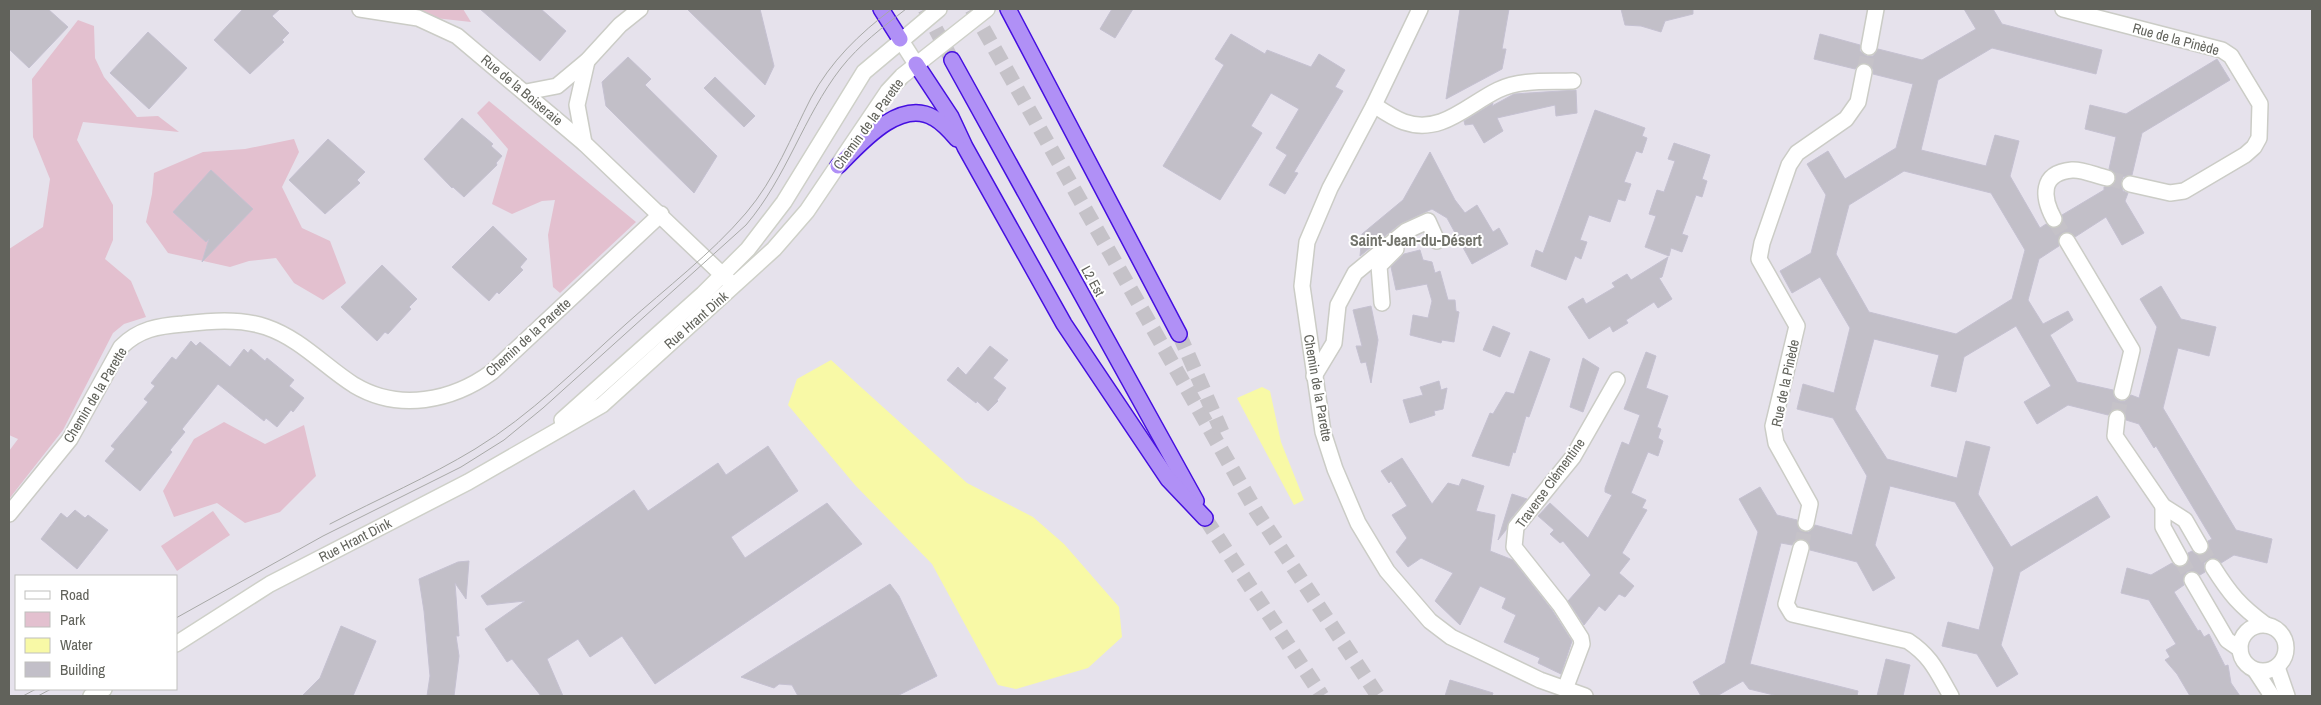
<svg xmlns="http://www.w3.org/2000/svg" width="2321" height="705" font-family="'Archivo Narrow',sans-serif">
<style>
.green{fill:#e3c0cf}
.water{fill:#f8f9a6}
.building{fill:#c2bfc8;stroke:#c5c1d1;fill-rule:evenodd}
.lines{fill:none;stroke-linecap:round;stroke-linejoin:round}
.street-tunnel{stroke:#c5c2c8;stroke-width:15;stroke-dasharray:15 8;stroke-linecap:butt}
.highway-tunnel{stroke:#c5c2c8;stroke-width:15;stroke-dasharray:15 8;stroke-linecap:butt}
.street-casing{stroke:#cbccc6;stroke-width:18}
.secondary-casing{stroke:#ced0c8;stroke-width:18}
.highway-casing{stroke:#450fe0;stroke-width:18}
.street{stroke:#fff;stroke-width:15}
.secondary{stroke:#fff;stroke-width:15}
.highway{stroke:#b090f6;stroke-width:15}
.tram{stroke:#a8a9a7;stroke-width:1}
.labels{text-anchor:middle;stroke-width:4;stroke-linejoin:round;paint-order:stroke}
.street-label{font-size:14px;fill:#61625b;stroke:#fff}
.quarter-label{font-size:16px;font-weight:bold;fill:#73746c;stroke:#fff}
</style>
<rect width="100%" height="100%" fill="#e6e2ec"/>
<g class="green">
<path d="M407 9H463L471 22 435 18Z"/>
<path d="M78 20 94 26 95 58 104 77 137 117 158 116 179 132 83 122 77 140 113 205V240L105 259 131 281 146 317 124 324 113 333 63 430 9 499V451L18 439 9 435V249L43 227 50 179 33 137 32 79Z"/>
<path d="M489 101 636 222 560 293 553 287 548 235 555 200 542 201 512 214 492 204 508 149 477 113Z"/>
<path d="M294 139 299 152 282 187 302 228 330 241 346 283 323 300 294 283 276 258 249 261 230 267 168 253 146 222 152 194 154 173 203 152 245 149Z"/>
<path d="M224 422 265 444 304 425 316 476 280 512 245 523 217 503 174 517 163 491 194 439Z"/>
<path d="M213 511 230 535 177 571 161 546Z"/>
</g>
<g class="water">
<path d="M831 360 967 483 1033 517 1064 544 1119 607 1122 637 1088 668 1016 689 998 685 932 564 855 485 788 405 797 379Z"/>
<path d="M1262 387 1270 391 1281 442 1304 500 1294 505 1237 398Z"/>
</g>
<g class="building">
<path d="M9 9H48L68 27 29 68 9 49Z"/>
<path d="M243 9H280L272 16 289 33 282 40 284 42 250 74 214 40Z"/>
<path d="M480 9H541L566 31 540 61Z"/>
<path d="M687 9H760L774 66 765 85Z"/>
<path d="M1112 9H1133L1115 38 1100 29Z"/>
<path d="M1460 9H1509L1502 49H1506L1502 69 1446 99Z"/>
<path d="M1621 9H1693V14L1665 21 1661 32 1641 26 1625 25Z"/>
<path d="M1964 9H1993L2002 24 2102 50 2096 74 1992 48 1938 80 1921 150 1986 166 1995 135 2019 141 2010 176 2040 228 2046 224 2053 228 2058 227 2063 220 2062 215 2104 190V187L2113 185 2116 181V175L2109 169 2116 137 2085 129 2090 105 2126 114 2217 59 2230 80 2142 133 2132 175 2123 177 2121 182 2123 191 2128 193 2125 201 2144 233 2122 245 2106 217 2075 237 2071 233H2063L2058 241 2059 246 2039 259 2028 300 2043 324 2068 311 2073 320 2050 335 2077 382 2113 390 2115 398 2120 401H2125L2131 395 2139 398 2157 327 2140 299 2161 286 2181 319 2216 327 2209 356 2178 348 2163 408 2236 530 2272 539 2267 563 2234 555 2221 563 2212 558 2204 563 2205 572 2200 575 2192 571 2187 572 2183 580 2184 585 2174 592 2198 631 2200 630 2204 637 2209 634 2225 666 2228 665 2231 683 2240 696H2190L2177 674 2165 660 2170 657 2166 650 2176 644 2149 600 2121 593 2127 568 2151 575 2172 563 2176 566H2184L2188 562V553L2192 551 2196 554H2204L2208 550V541L2212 539 2156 446 2154 448 2139 424 2126 420 2125 414 2119 409 2113 410 2108 415 2068 405 2037 424 2024 402 2051 386 2016 326 1964 357 1956 392 1931 386 1939 355 1874 339 1855 409 1887 459 1957 478 1966 441 1990 447 1978 494 2011 547 2097 496 2110 517 2020 572 2001 645 2018 674 1997 687 1977 654 1942 646 1948 622 1979 630 1994 568 1955 502 1890 486 1875 545 1895 578 1873 591 1857 562 1810 550 1808 542 1803 539 1795 541 1792 545 1781 543 1750 664 1858 691 1857 696H1778L1749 689 1743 681 1717 696H1701L1693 682 1725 663 1758 532 1739 499 1760 487 1777 515 1797 520 1800 530 1809 532 1815 525 1852 535 1867 476 1833 418 1797 409 1803 384 1834 393 1850 328 1820 277 1792 293 1780 271 1811 253 1826 195 1807 164 1828 151 1845 179 1896 148 1913 84 1873 74V69L1866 63H1861L1855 69 1814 59 1820 34 1860 45V51L1867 56H1873L1878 49 1922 60 1976 29ZM1904 171 1991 193 2025 250 2012 299 1956 334 1869 312 1836 254 1849 205Z"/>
<path d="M148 32 187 68 149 109 110 73Z"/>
<path d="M1231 34 1265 54 1267 50 1311 67 1319 54 1345 70 1335 87 1343 91 1294 172 1298 173 1285 194 1269 185 1287 155 1276 148 1299 109 1271 93 1251 126 1262 133 1220 200 1163 166 1224 65 1215 59Z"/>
<path d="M628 57 651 79 645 85 717 156 694 193 606 106 602 82Z"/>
<path d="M715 77 755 116 744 127 704 88Z"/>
<path d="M1576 90 1577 113 1556 116 1555 105 1497 118 1503 131 1484 143 1473 124 1465 125 1464 121 1493 103 1492 106 1514 94Z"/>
<path d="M1595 110 1645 128 1642 136 1647 138 1642 153 1636 151 1624 182 1631 184 1625 201 1618 199 1610 222 1589 215 1580 240 1587 242 1581 259 1575 256 1566 280 1531 266 1536 250 1543 253Z"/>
<path d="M462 118 493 144 491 146 502 156 496 163 497 165 464 197 453 187 452 188 424 159Z"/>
<path d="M328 139 365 172 357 180 360 183 325 214 289 180Z"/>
<path d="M1674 143 1710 155 1702 179 1707 181 1702 197 1696 195 1682 234 1688 236 1682 252 1671 248 1669 256 1645 247 1656 216 1649 214 1657 190 1664 192 1675 161 1668 159Z"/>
<path d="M1430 152 1455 200 1465 213 1477 205 1493 232 1499 228 1508 244 1472 264 1447 218 1432 209 1400 224 1360 256 1362 234 1403 200Z"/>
<path d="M211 170 253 209 202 262 209 239 206 242 173 212Z"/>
<path d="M493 226 527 259 520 267 523 270 499 294 497 292 489 301 452 267Z"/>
<path d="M1420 250 1423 260 1432 262 1435 273 1440 271 1448 300H1455L1456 311 1459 312 1454 342 1442 340 1441 343 1410 335 1413 315 1428 318 1432 301 1427 284 1396 290 1391 267 1404 254Z"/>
<path d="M1668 257 1662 277 1659 278 1672 299 1658 308 1654 302 1626 320 1628 323 1613 332 1610 326 1589 339 1568 307 1583 298 1586 304 1615 287 1612 283 1627 274 1631 280Z"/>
<path d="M382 265 417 299 409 307 411 309 388 334 385 332 377 341 341 307Z"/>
<path d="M1371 306 1378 340 1371 383 1366 362 1361 363 1356 346H1362L1353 310Z"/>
<path d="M1493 326 1510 333 1500 357 1483 350Z"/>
<path d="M191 341 196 346 200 342 230 367 244 349 248 353 251 349 265 361 267 358 294 380 289 386 304 398 293 412 291 410 277 427 266 418 264 421 218 384 182 429 185 432 170 450 172 452 140 491 105 461 115 449 111 446 148 402 144 399 155 386 151 383 172 357 176 360Z"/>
<path d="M990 346 1008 360 993 378 1006 388 997 400 998 401 988 411 977 401 976 403 947 380 958 367 966 375Z"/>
<path d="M1530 351 1550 359 1529 417 1526 416 1515 453 1513 452 1509 466 1472 456 1490 413 1493 414 1506 392 1514 394Z"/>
<path d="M1646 352 1656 356 1646 388 1668 396 1657 427 1661 429 1658 438 1663 441 1658 456 1648 452 1631 493 1646 500 1642 508 1647 510 1622 553 1630 559 1619 573 1634 586 1625 597 1619 594 1605 611 1599 606 1584 625 1568 601 1591 575 1563 541 1560 543 1550 534 1554 530 1538 516 1550 503 1588 538 1612 495 1605 492V488L1622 442 1629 445 1640 415 1624 409Z"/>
<path d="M1583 358 1599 368 1583 412 1570 407Z"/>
<path d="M1439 381 1441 390 1447 388 1443 409 1434 411 1435 415 1410 423 1403 400 1423 395 1420 387Z"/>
<path d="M768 446 798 491 731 537 745 558 827 503 862 544 655 684 622 636 590 657 578 639 547 659 563 696H541L512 659 507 662 485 629 525 601 487 605 481 596 634 490 648 511 718 463 726 475Z"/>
<path d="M1402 458 1432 504 1448 483 1459 486 1462 479 1484 486 1476 511 1495 515 1490 551 1513 560 1552 610 1572 641 1561 674 1538 663 1540 658 1504 642 1516 615 1502 608 1506 598 1480 586 1460 625 1435 601 1453 573 1421 558 1408 567 1396 552 1407 538 1392 515 1407 506 1391 481 1389 483 1381 471Z"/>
<path d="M1512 494 1527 499 1509 521 1506 530 1498 540Z"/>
<path d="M75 510 85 518 88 515 108 530 77 569 41 539 61 513 67 518Z"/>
<path d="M469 561 466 599 455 583 459 636H456L459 656 454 696H427L430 676 424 611 419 579 458 562Z"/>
<path d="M890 584 899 596 937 676 897 696H798L792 685 779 684 774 688 741 677Z"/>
<path d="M341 626 376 641 353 696H302L320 678Z"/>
<path d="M1886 659 1910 665 1903 696H1877Z"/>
<path d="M1450 680 1493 693 1492 696H1445Z"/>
</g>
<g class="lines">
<g class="street-tunnel">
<path d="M1864 72 1869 47"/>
<path d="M2107 178 2130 184"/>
<path d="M2054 219 2067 241"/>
<path d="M2117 418 2122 392"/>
<path d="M2200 546 2213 567"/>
<path d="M1801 548 1806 523"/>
<path d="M2180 558 2192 580"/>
</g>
<g class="highway-tunnel">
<path d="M925 9 952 60"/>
<path d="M972 9 1256 511 1378 696"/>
<path d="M1179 334 1222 432"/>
<path d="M1205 518 1322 696"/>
</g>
<g class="street-casing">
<g id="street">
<path d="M360 9 418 18 457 36 584 143 731 283"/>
<path d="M1420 9 1374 105 1330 188 1307 242 1302 286 1323 432 1335 469 1358 523 1387 571 1430 621 1451 637 1540 680 1585 696"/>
<path d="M2063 9 2222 50 2231 56 2260 104 2259 138 2254 147 2245 155 2184 191 2170 193 2130 184"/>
<path d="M1869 47 1876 9"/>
<path d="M526 92 557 86 587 61 620 25 640 9"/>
<path d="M1374 105C1383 111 1393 118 1404 122 1441 135 1467 105 1498 90 1521 79 1548 82 1573 81"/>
<path d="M584 143 577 105 587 61"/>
<path d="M2054 219C2042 197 2040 173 2072 170 2082 169 2097 176 2107 178"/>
<path d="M2067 241 2132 350 2122 392"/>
<path d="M1382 303 1379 266 1396 249"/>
<path d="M1314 376 1334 343 1338 305 1355 273 1406 231 1428 221 1437 241"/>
<path d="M2117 418 2115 436 2163 506 2185 520 2200 546"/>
<path d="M2163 506V527L2180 558"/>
<path d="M9 514 70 439 121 347C139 329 158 326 183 324 209 321 240 318 266 327 301 339 324 366 354 385 399 412 452 401 492 372L661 214"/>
<path d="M1806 523 1810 504 1776 443 1773 426 1797 326 1759 259 1762 243 1789 165 1797 153 1846 119 1858 102 1864 72"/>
<path d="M1801 548 1786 604 1792 614 1908 641C1932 657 1937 672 1951 696"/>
<path d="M2213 567C2230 594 2240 606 2266 625"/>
<path d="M2192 580 2227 640 2240 649"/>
<circle cx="2263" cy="648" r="23"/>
<path d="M2277 667 2287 696"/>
<path d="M2255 670 2272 696"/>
<path d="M1565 689 1582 644 1581 638 1560 605 1514 547 1516 527 1573 457 1617 380"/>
</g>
</g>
<g class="secondary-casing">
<g id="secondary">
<path d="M900 39 916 64"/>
<path d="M562 420 703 294 748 249 784 202 864 72 939 9"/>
<path d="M176 644 270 584 468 482 602 405 774 249 807 211 888 91 902 76 987 9"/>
<path d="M91 696 104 689"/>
</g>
</g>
<g class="highway-casing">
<g id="highway">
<path d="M881 9 900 39"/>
<path d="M1008 9 1179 334"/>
<path d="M952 60 1196 501"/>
<path d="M916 64 951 117 965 147 1064 324 1168 479 1205 518"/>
<path d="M838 166C859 145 900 97 934 118 943 123 950 131 957 139"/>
</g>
</g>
<use href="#street" class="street"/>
<use href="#secondary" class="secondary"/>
<use href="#highway" class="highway"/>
<g class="tram">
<path d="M330 524C378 499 429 477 475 449 531 415 578 367 626 324 666 288 711 254 746 213 775 179 791 137 811 98 831 61 859 34 892 9"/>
<path d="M176 618 323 536 461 467 504 440 543 408 746 225C787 177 803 117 841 68 859 45 883 27 906 9"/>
<path d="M23 696 36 689"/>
<path d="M38 696 51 689"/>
</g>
</g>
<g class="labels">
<g class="street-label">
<text transform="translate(2176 39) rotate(15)" y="5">Rue de la Pinède</text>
<text transform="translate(522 90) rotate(40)" y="5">Rue de la Boiseraie</text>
<text transform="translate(868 124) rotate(-54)" y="5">Chemin de la Parette</text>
<text transform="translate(1093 281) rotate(61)" y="5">L2 Est</text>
<text transform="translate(696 320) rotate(-41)" y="5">Rue Hrant Dink</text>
<text transform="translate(528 337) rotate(-42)" y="5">Chemin de la Parette</text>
<text transform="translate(1785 383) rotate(-78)" y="5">Rue de la Pinède</text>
<text transform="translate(1318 388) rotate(80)" y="5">Chemin de la Parette</text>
<text transform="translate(95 395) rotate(-59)" y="5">Chemin de la Parette</text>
<text transform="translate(1550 483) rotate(-54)" y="5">Traverse Clémentine</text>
<text transform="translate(355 540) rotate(-27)" y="5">Rue Hrant Dink</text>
</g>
<g class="quarter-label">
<text x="1416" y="246">Saint-Jean-du-Désert</text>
</g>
</g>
<rect width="2321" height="705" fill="none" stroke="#61625b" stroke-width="20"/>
<rect x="15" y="575" width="162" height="115" fill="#ffffff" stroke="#c0c0bd"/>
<rect x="25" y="591" width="25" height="8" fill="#ffffff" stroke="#c0c0bd"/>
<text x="60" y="600" font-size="15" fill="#61625b">Road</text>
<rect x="25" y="612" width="25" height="15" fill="#e3c0cf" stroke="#c0c0bd"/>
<text x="60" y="625" font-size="15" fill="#61625b">Park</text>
<rect x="25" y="638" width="25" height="15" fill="#f8f9a6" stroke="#c0c0bd"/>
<text x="60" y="650" font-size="15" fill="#61625b">Water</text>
<rect x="25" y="662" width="25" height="15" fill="#c2bfc8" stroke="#c0c0bd"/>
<text x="60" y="675" font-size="15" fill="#61625b">Building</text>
</svg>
